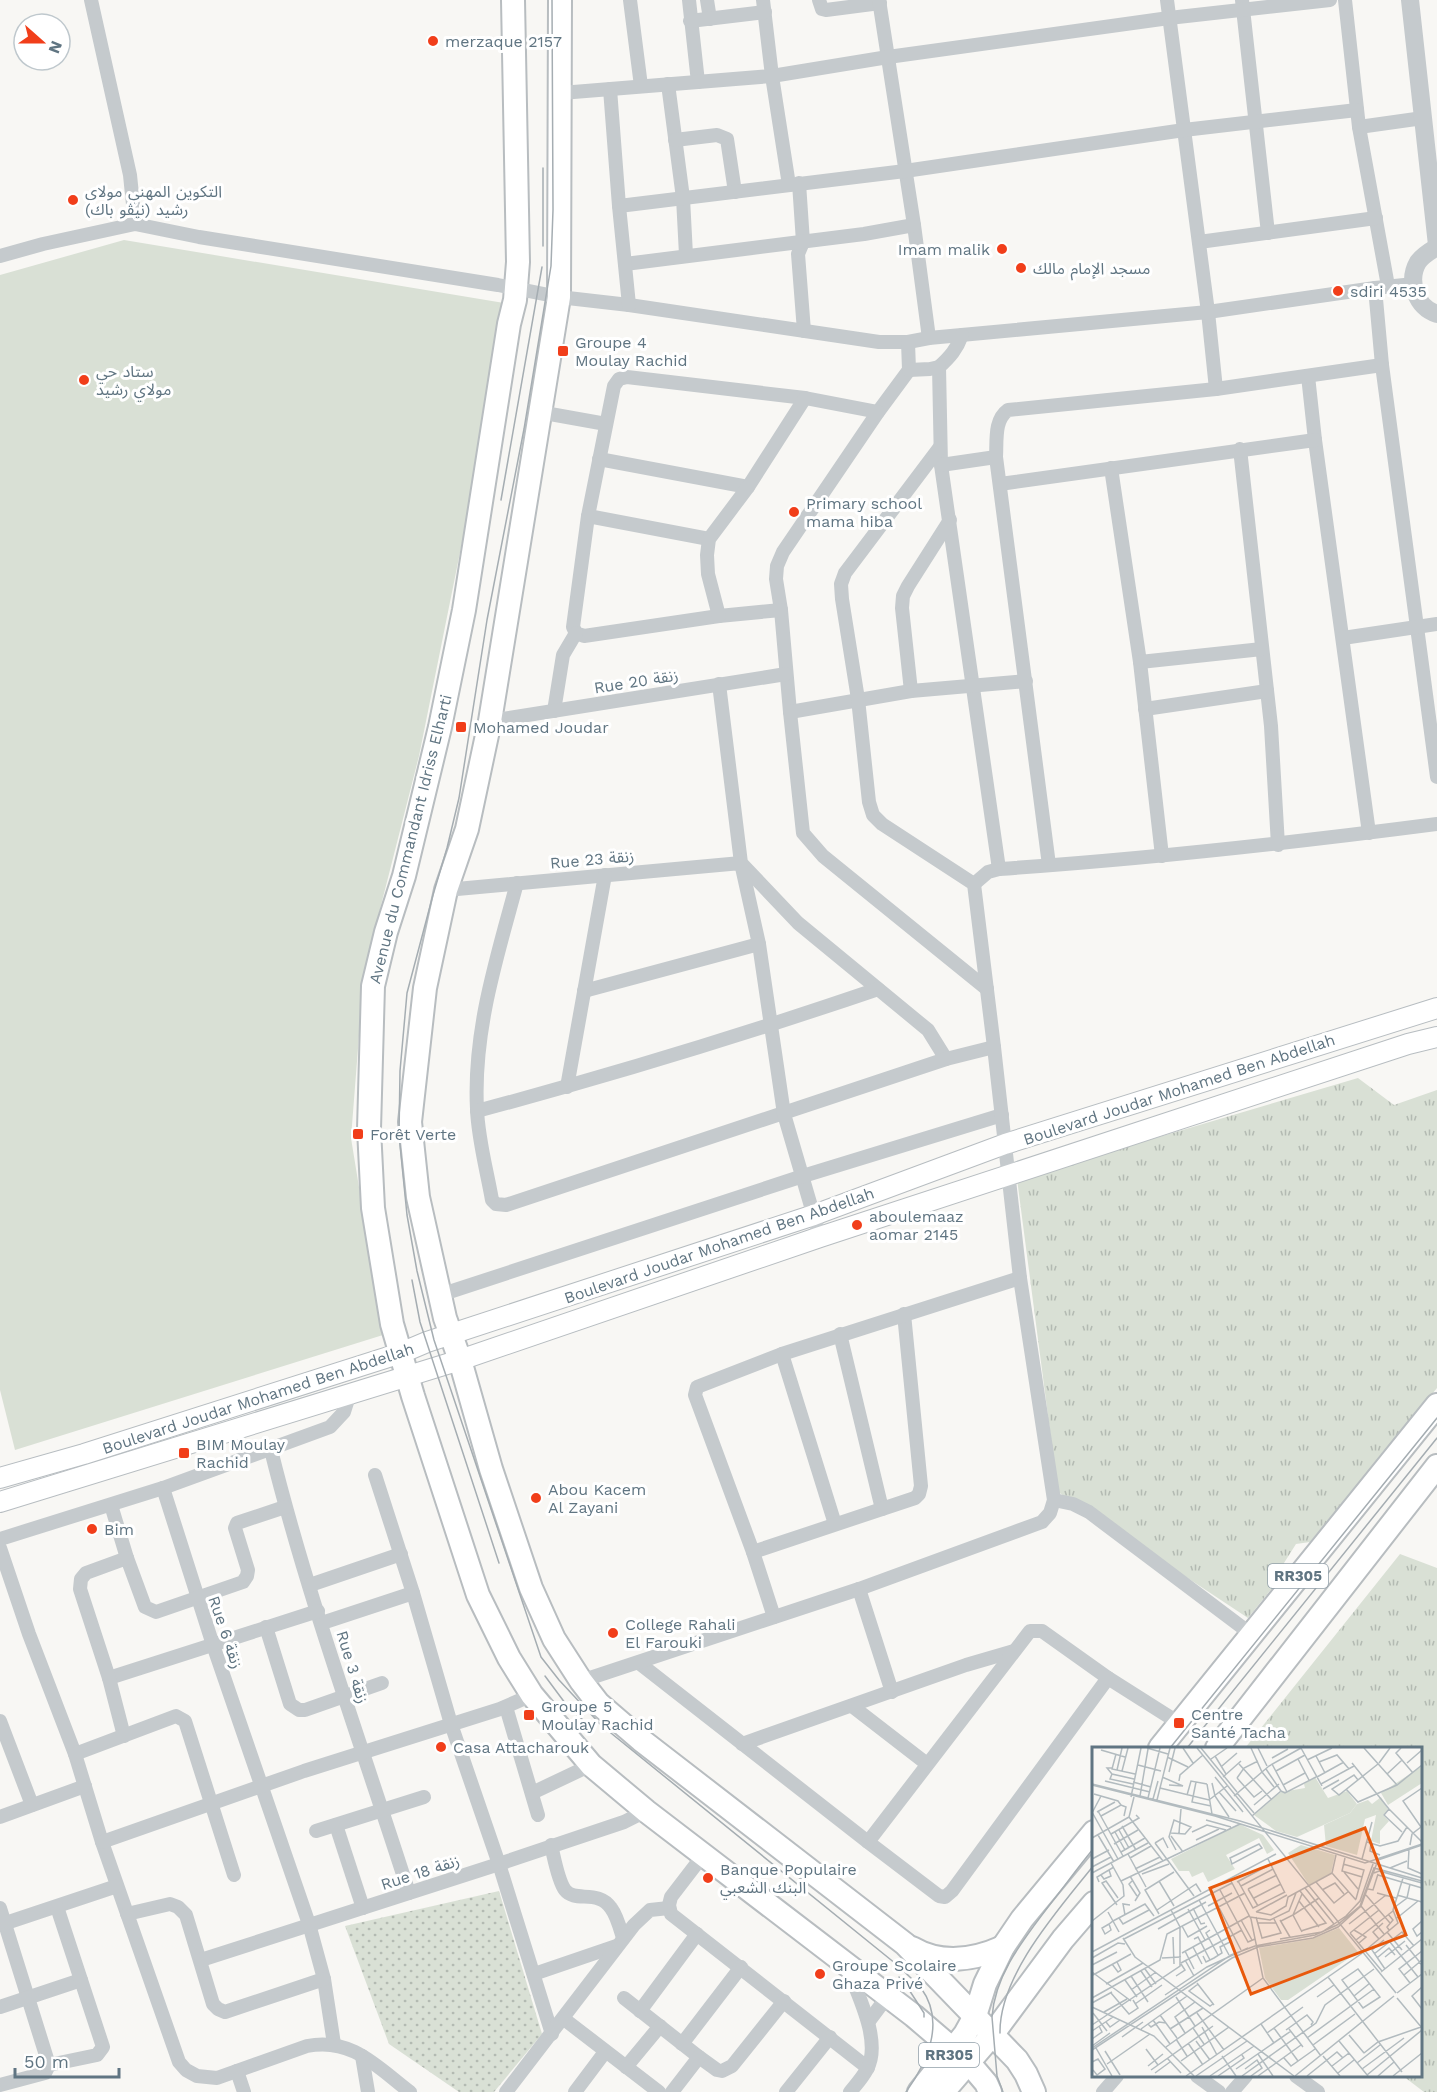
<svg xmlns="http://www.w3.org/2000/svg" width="1437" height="2092" font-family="'Work Sans','Noto Sans Arabic',sans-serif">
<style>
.grass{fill:url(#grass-tufts)}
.park{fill:url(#park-dots)}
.garden{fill:#d9e0d5}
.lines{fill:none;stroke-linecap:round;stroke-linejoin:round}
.secondary-casing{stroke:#b7bdc1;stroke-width:22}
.primary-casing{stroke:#b8bdc0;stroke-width:26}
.minor{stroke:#c5cacd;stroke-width:14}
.tertiary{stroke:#c5cacd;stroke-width:18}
.secondary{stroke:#fff;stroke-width:20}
.primary{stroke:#fff;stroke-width:22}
.tram{stroke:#a5adb2;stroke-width:1.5}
.poi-dot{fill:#f13e1a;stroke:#fff;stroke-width:2}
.labels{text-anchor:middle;stroke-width:6;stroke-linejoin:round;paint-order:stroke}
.shield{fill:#fff;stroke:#909ea8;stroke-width:1.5}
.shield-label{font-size:15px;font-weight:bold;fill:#607582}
.poi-label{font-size:16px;fill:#607582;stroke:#fff;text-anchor:start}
.street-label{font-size:16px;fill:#607582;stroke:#fff}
.inset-road{fill:none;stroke:#b2bbbf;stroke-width:1.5}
.view{fill:#e8590c;fill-opacity:0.15;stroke:#e8590c;stroke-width:3}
.inset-edge{fill:none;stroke:#607582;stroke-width:3}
</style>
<defs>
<pattern id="grass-tufts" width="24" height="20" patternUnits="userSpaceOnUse" patternTransform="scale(1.5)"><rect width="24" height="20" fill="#d9e0d5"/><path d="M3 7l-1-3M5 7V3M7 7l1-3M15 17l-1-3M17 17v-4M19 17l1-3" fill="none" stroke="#b3bab2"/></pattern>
<pattern id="park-dots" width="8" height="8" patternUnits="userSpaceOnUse" patternTransform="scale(1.5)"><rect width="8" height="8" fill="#d9e0d5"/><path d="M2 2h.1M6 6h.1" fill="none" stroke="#b3bab2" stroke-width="1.8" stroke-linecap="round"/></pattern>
</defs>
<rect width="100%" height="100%" fill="#f8f7f4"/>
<g class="grass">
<path d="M1358 1078 1394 1105 1437 1090V1388L1310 1542 1296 1544 1284 1563 1285 1572 1248 1618 1058 1492 1017 1179Z"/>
<path d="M1400 1554 1437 1568V2092H1424L1403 2076H1420V1748H1245Z"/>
</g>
<path class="park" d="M499 1891 542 2034 494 2092H459L389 2044 345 1926Z"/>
<path class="garden" d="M124 240 510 304 419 756 364 972 351 1138 383 1335 15 1450 0 1390V275Z"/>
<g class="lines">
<g class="secondary-casing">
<g id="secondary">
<path d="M0 1478 84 1454 401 1353 427 1342 814 1215 1005 1144 1437 1008"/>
<path d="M0 1502 460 1360 820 1237 1408 1044 1437 1037"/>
</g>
</g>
<g class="primary-casing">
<g id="primary">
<path d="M513 0 518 262 515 300 509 324 464 610 440 727 404 876 386 932 373 986 369 1129 373 1208 392 1324 413 1396 478 1595 509 1658 532 1695 591 1765 646 1811 914 2016 969 2063 986 2083 990 2092"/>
<path d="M560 0 559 297 490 721 467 829 446 890 425 988 410 1122 418 1197 445 1318 460 1360 491 1469 531 1588 554 1639 581 1681 598 1703 641 1740 905 1944 1017 2060 1026 2074 1034 2092"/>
<path d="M1160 1748 1437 1405"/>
<path d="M1217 1748 1437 1466"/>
<path d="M912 1948C941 1965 974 1960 1003 1947"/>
<path d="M919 2092 965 2034 975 2016 985 1984 1003 1947 1022 1919 1094 1832"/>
<path d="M943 2092 992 2035 1063 1939 1094 1903"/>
</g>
</g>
<g class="minor">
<path d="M91 0 130 175 135 224"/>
<path d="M630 0 641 86"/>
<path d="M689 0 698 82"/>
<path d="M707 0 710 19"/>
<path d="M763 0 772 76 789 185"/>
<path d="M819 0 822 9 826 10 880 3"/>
<path d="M879 0 914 225 929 338"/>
<path d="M1167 0 1208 312 1216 389"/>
<path d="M1242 0 1268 233"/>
<path d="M1345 0 1359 127 1388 286"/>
<path d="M690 21 765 12"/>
<path d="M668 84 683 198 686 255"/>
<path d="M610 89 619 206"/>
<path d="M561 93 772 76 888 57 1169 18 1330 0"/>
<path d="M1359 127 1423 118"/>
<path d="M675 140 717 135 727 139 735 192"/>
<path d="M799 183 803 242 798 254 804 331"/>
<path d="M1199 242 1376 218"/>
<path d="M0 256 43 244 135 224 199 237 498 285 559 297 629 305 879 342H908L929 338 1208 312 1375 288 1414 284"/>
<path d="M625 264 864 234 914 225"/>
<path d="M1375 288 1382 365 1437 777"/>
<path d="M629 305 619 206 905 171 1184 130 1357 110"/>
<path d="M962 335C957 349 950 357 939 367L941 465 999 869"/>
<path d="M908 342 909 370 878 412 783 552 777 566 776 579 781 610 790 712 803 833 823 856 987 989"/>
<path d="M909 370 930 369 939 367"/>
<path d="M1308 376 1315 440 1369 833"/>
<path d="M539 412 606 424"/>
<path d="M1240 449 1271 726 1278 845"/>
<path d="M599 459 748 487"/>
<path d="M941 465 996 457"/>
<path d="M1111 468 1140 662 1162 856"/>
<path d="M1000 484 1315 440"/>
<path d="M588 516 709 539"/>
<path d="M781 610 719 616 584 636 576 633 573 627 588 516 614 386 619 379 627 377 805 398 878 412"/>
<path d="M719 616 708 574 707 555 709 539 748 487 805 398"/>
<path d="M1343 638 1437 624"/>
<path d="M1140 662 1262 649"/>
<path d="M719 684 741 863 798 923 928 1030 946 1059"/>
<path d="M911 691 902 608 903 596 908 586 950 520"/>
<path d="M1145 709 1267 691"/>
<path d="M554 711 563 655 576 633"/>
<path d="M790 712 911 691 1026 681"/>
<path d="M490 721 786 674"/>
<path d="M1049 865 996 457C997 440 994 420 1008 410L1216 389 1382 365"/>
<path d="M517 883C497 957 473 1031 477 1109 478 1139 487 1171 492 1200L496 1204 506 1205 946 1059 994 1047"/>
<path d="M974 884 988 872 999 869C1146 859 1291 843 1437 824"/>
<path d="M446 890 741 863 759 944 784 1114 820 1237"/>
<path d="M584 991 759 944"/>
<path d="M567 1087 605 875"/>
<path d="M477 1111C612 1075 746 1034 878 989"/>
<path d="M440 1295 803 1176 1002 1115"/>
<path d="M840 1334 882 1509"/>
<path d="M782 1354 835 1524"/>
<path d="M271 1450C308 1599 362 1746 409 1893"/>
<path d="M375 1475 413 1593 451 1724 499 1864 552 2034"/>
<path d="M163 1488 213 1645 309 1924 324 1979 334 2044"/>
<path d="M1054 1500 1073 1504 1089 1512 1251 1634"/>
<path d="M111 1505 127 1558 145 1607 156 1612 243 1582 247 1576 248 1570 235 1528 237 1523 285 1507"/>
<path d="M0 1539 163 1488 330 1427 344 1412 350 1393"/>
<path d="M0 1548 29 1634 75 1754 102 1842 179 2062 186 2070 197 2076 217 2078 307 2046C352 2037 377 2067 410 2092"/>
<path d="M753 1552 915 1498 919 1494 921 1486 904 1314"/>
<path d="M310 1585 401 1554"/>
<path d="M859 1589 892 1692"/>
<path d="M774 1617 753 1552 695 1395 697 1387 782 1354 1020 1278"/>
<path d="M322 1623 413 1593"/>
<path d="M266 1627 290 1704 299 1710H305L382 1683"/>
<path d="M639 1663 868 1842 939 1896 945 1897 952 1891 1108 1678"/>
<path d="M109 1678 318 1611"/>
<path d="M581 1681 859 1589 1042 1522 1050 1513 1054 1500 1020 1278 994 1047 974 884 882 824 873 815 869 802 858 699 842 599 841 584 845 573 940 447"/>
<path d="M852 1706 927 1764"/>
<path d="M506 1707 538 1815"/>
<path d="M0 1721 32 1805"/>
<path d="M124 1736 109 1678 80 1589 81 1579 86 1573 127 1558"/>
<path d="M742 1744 966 1665 1014 1651"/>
<path d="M75 1754 176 1716 185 1721 234 1875"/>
<path d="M532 1793 591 1765"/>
<path d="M0 1817 85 1786"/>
<path d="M336 1825 363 1908"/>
<path d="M316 1831 424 1797"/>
<path d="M102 1842 304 1771 500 1709 532 1695"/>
<path d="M868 1842 1030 1631H1042L1108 1678 1179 1723"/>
<path d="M551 1845C554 1857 558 1881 565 1890 575 1903 598 1889 611 1908 617 1916 620 1928 623 1938"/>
<path d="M704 1854 671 1897 669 1905 671 1914 868 2068"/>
<path d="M0 1908 49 2065 45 2073 0 2085"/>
<path d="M127 1914 170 1904 178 1907 186 1915 213 2004 218 2009 225 2012 324 1979"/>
<path d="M0 1925 117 1886"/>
<path d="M201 1960 499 1864 624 1822 646 1811"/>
<path d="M848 1969C858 1995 882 2042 867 2069 863 2077 856 2085 850 2092"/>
<path d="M534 1974 616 1946"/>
<path d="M624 1998 699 2057 717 2070 722 2071 732 2066 784 2001"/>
<path d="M0 2007 81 1980"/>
<path d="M640 2011 697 1934"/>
<path d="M564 2019 659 2092"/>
<path d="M869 2021 881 2005 894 2001"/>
<path d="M682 2044 741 1967"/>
<path d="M362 2056 368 2092"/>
<path d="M49 2065 97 2055 103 2047 57 1907"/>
<path d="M626 2067 660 2026"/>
<path d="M237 2071 244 2092"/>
<path d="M1197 2076 1219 2092"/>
<path d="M1296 2076 1318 2092"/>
<path d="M506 2092 634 1925 650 1910 669 1908"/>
<path d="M575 2092 605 2052"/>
<path d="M672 2092 699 2057"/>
<path d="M786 2092 830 2037"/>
<path d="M1103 2092 1117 2076"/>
<path d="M1232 2092 1246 2076"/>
</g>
<g class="tertiary">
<path d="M1410 0 1437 245"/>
<path d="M1437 247C1430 251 1423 255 1418 262 1407 281 1416 307 1437 314"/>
</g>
<use href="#secondary" class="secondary"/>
<use href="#primary" class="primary"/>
<g class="tram">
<path d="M552 0 553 210 551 266 524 429 487 620 459 798 447 848 433 895 407 993 400 1071 399 1135 407 1215 417 1271 434 1340 541 1657 559 1680 601 1725 901 1968C907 1975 915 1981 921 1988 946 2022 927 2063 906 2092"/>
<path d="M543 246V168"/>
<path d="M501 500 542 267"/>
<path d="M412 1280 420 1322 499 1563"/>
<path d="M545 1676 568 1707 589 1725"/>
<path d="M1170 1748 1437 1418"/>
<path d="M1187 1748 1437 1438"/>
<path d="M899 1977 904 1982 924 2013V2017"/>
<path d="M1000 2033C999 1975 1059 1909 1094 1865"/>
<path d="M1003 2092 997 2076 992 2017C995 1974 1024 1939 1048 1907 1064 1887 1078 1867 1094 1848"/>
</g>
</g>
<g class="poi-dot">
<circle cx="433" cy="41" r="6"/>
<circle cx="73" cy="200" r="6"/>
<circle cx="1002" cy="249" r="6"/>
<circle cx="1021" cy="268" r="6"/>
<circle cx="1338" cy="291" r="6"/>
<rect x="557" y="345" width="12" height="12" rx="3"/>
<circle cx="84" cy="380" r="6"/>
<circle cx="794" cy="512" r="6"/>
<rect x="455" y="721" width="12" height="12" rx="3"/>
<rect x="352" y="1128" width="12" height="12" rx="3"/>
<circle cx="857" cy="1225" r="6"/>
<rect x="178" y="1447" width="12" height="12" rx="3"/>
<circle cx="536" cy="1498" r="6"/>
<circle cx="92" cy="1529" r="6"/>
<circle cx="613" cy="1633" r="6"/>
<rect x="523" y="1709" width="12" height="12" rx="3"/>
<rect x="1173" y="1717" width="12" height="12" rx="3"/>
<circle cx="441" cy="1747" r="6"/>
<circle cx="708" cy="1878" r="6"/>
<circle cx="820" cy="1974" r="6"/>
</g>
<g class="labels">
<g class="shield">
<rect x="1268" y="1564" width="60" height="24" rx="4.5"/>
<rect x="919" y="2043" width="60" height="24" rx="4.5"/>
</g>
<g class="shield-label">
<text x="1298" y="1581">RR305</text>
<text x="949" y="2060">RR305</text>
</g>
<g class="poi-label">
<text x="445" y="47">merzaque 2157</text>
<text x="85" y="197">التكوين المهني مولاي<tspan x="85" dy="18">رشيد (نيڤو باك)</tspan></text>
<text x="990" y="255" text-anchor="end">Imam malik</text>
<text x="1033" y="274">مسجد الإمام مالك</text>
<text x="1350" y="297">sdiri 4535</text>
<text x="575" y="348">Groupe 4<tspan x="575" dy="18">Moulay Rachid</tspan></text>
<text x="96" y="377">ستاد حي<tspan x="96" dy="18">مولاي رشيد</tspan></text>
<text x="806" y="509">Primary school<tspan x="806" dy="18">mama hiba</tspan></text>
<text x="473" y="733">Mohamed Joudar</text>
<text x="370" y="1140">Forêt Verte</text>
<text x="869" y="1222">aboulemaaz<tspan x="869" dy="18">aomar 2145</tspan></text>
<text x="196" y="1450">BIM Moulay<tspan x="196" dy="18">Rachid</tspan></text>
<text x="548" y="1495">Abou Kacem<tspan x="548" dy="18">Al Zayani</tspan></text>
<text x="104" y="1535">Bim</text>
<text x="625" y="1630">College Rahali<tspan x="625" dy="18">El Farouki</tspan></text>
<text x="541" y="1712">Groupe 5<tspan x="541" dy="18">Moulay Rachid</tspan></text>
<text x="1191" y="1720">Centre<tspan x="1191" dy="18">Santé Tacha</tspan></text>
<text x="453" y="1753">Casa Attacharouk</text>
<text x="720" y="1875">Banque Populaire<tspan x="720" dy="18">البنك الشعبي</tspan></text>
<text x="832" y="1971">Groupe Scolaire<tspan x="832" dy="18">Ghaza Privé</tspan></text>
</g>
<g class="street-label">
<text transform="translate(636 681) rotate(-9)" y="6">Rue 20 زنقة</text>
<text transform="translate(410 839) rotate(-76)" y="6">Avenue du Commandant Idriss Elharti</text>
<text transform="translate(592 859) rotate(-5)" y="6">Rue 23 زنقة</text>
<text transform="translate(1179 1089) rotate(-18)" y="6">Boulevard Joudar Mohamed Ben Abdellah</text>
<text transform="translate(719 1245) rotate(-19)" y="6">Boulevard Joudar Mohamed Ben Abdellah</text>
<text transform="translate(258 1398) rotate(-18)" y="6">Boulevard Joudar Mohamed Ben Abdellah</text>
<text transform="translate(226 1632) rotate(71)" y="6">Rue 6 زنقة</text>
<text transform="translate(353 1667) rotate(73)" y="6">Rue 3 زنقة</text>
<text transform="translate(420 1872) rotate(-18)" y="6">Rue 18 زنقة</text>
</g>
</g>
<g transform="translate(1092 1747)">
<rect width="330" height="330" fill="#f8f7f4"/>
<path d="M330 19V36L296 58 289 46ZM289 50 296 62 291 68 297 74 288 84V97L279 94 284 68 273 72 265 108 234 99 232 78 258 66 265 57 276 53 280 57ZM147 77 171 88 182 103 175 107 167 91 134 108 143 122 116 135 111 125 100 130 97 124H87L79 112ZM209 98 243 108 239 126 217 138 196 106Z" fill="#d9e0d5"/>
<path d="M223 30 236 51 255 44 265 57 258 66 205 90 184 84 162 68 189 45 213 41 212 37Z" fill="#d9e0d5"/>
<path d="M247 181 266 205 196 253H189L173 231 167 201 220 192Z" fill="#d9e0d5"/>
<path class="inset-road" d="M55 1 76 7M91 1 101 16M105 1 304 246M109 1 145 45M159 1 170 25 182 40M166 1 175 19M209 1 230 39M272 1 305 38M309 1 304 6 321 26M9 3 33 10M24 7 20 22 43 27M123 9 134 27M224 9 233 26M75 10 96 20M180 11 196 2M119 12 135 1M206 12 217 33M215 13 240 1M227 15 245 8 257 22M260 16 297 62 330 95M287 16 298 1M315 16 330 3M147 17 179 52M180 17 195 45M46 18 69 24M130 19 145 6M20 21H15L20 27 42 32M174 22 189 44M25 23 30 1M30 24 36 1M184 24 213 8M77 25 83 1M20 27 18 32 41 37M295 27 310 13M70 30 91 39 77 38M123 30 151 65M131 30 149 14M225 30 252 15M145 31 162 50 170 44M145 31 152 21 166 14M266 33 262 28 240 42 247 48 286 17M13 34 58 45M87 34 88 28 111 8M41 35 59 40M104 35 100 55 119 59M120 36 123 49 137 70M0 37 148 74 330 131M115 37 120 67M229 37 262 19M0 38 123 69 273 116 330 97M191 38 213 26M68 41 117 53 135 39M231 42 247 33M254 42 266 55 305 38 330 18M189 44 193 46 224 30M127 45 144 64M145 46 162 66M2 47 26 54 29 58M95 48 99 34 115 37M48 49 56 2M142 49 177 19 209 1M39 50 49 1M42 50 37 70 71 114M56 51 68 1M61 52 66 34M65 53 78 1M162 58 187 37M297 62 292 68 310 85M6 64 31 109M0 65 26 112M5 65 23 55M0 66 9 49M9 69 29 58 34 60 32 69M160 69 189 44M114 73 139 80M30 79 44 103M329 80 311 54 330 41M27 83 37 101M23 85 33 103M100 85 115 78 134 83M79 86 93 87 99 80 82 73 77 90 84 103M87 86 89 62M19 87 47 71 44 68M6 88 22 115M79 89 91 105M0 91 37 70M104 93 127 82M275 95 288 99 306 94 315 80M63 96 102 149M63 96 71 91 76 101M279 96 278 104 288 108M22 97 46 83M167 97 170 101 140 117 138 111ZM318 98 320 87 329 80M317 102 316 121 330 127M29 105 53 91M36 107 54 140M38 111 59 99M253 111 250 124 270 130M0 112 17 103M176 112 193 146M270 112 280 75M251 117 272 123 264 152M0 120 19 110M298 121 315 114M43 122 68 110M252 125 266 142M0 126 56 96M240 126 264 153M240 126 244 108M282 126 287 124 330 136M50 127 77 117M9 128 12 132 19 129 17 123M286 128 330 141M38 129 48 146 43 154M29 134 148 77M40 134 37 137 45 149M67 134 82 159M139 134 159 172 171 231 229 309M146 134 161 161 193 145M7 135 5 130 22 120M145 135 179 117M224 135 242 156 257 144M149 139 181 122M213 141 242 177M156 142 185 128M156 142 166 159M276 142 281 143 286 127M128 143 156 195 163 192M230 143 243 136 252 147M208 144 234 176 209 184M285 146 304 151M120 147 149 203M274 148 298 176M305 148 330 155M162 151 189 137M107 153 137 208M207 154 227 180M25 158 10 136 14 134 26 151M116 159 140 146M269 159 292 187M303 160 315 151 318 137M101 161 109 177 113 176M96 162 113 193M65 163 104 137 109 145M16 165 27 185M164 165 195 148M165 165 179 168 194 159 196 150 240 126M67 167 53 143 82 125M296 167 301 173 295 180 297 183M33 168 31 157 38 158M158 170 178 173 197 164 204 146M164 170 170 191 189 186 182 172M27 171 31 177 57 163M305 171 326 154M149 173 160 193M188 173 198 190M0 174 32 149 31 138 19 116M189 174 201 168 210 147M330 174 321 182 325 189 330 185M165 176H184M17 177 19 183 13 187 10 181 17 177 21 174 53 157 62 169M257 177 294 148M90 179 96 190 115 179M66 182 114 155M118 183 114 186 126 208M262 183 274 190 267 196M210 185 201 168 227 151M295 185 310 203M258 186 290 224M258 186 287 163M81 190 82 217M31 191 43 210 202 329M32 192 140 136M102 192 106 190 118 213M188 192 230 185 254 169 268 154 281 117M287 192 281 185 291 176M264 193 301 164M292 193 280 203 293 222M298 195 326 230M314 198 330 218M101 200 110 217M93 204 102 222M0 205 184 107M90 206 157 169M282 207 310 185 322 199M111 209 114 215 122 211 130 206 128 200 140 194M293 210 313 194M0 211 26 196 33 197M70 211 89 210M285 211 297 201 303 208M93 213 102 229M89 216 150 183M20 217 26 225 29 223 25 215M0 218 25 205M53 222 64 237M266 222 288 250 271 261 250 233ZM49 224 60 240M0 225 39 254M289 225 330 192M1 228 39 207M312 228 330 213M39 229 56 255M84 229 93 223 89 217M236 230 310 325M33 233 45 250M105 236 122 258M318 236 307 222 330 204M14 237 51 216M106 237 97 244 118 259 121 257M330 240 320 249 330 262M39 243 64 225M19 246 37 267 46 261 41 253M305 246 330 227M73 248 115 220 156 201M262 249 278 236M84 250 103 279M225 250 242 238M0 251 68 213 75 187 153 146M305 251 330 281M0 256 20 245M43 257 70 238M0 260 62 289 102 329M12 265 35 252M1 266 15 284M105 266 132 303M68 268 85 291M61 273 78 297M14 275 18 280 28 273M56 277 59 280 67 275 74 276M169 277 182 296M0 278 88 219V180L79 163M110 280 125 308M101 281 112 297M182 281 206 314M49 282 95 249M78 282 111 261M197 282 211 300M194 283 215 268 221 275 219 278M0 284 21 270M93 286 83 270 103 255M175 286 211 260M257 288 272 306M30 290 51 275M215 291 282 242M0 292 10 285 7 279M84 292 95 309M104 294 118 313M247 294 276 329M96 296 111 318M221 298 263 267M0 299 18 286M74 300 171 231M0 301 139 208 163 199 223 188 245 178 268 159 282 121 330 134M4 301 20 329M54 302 66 318M0 303 140 211 166 200 221 191 246 180 269 159 286 113 330 98M13 304 28 328M272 306 286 295 329 280M166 307 181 329M130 309 144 329M231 309 248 329M75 311 89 326M192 311 199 319 223 302M89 314 137 280M0 315 6 312 13 322 5 328 1 323M265 316 288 298M15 317 58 287M56 319 71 307M240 319 257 306M144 322 199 284M153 322 165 313 170 321 159 329M270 322 312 291M59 323 121 279M63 326 78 315M246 326 262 313M275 328 330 283M94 329 269 207 306 176 301 163 311 131M104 329 155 294M118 329 162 299M126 329 152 311 150 308M150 329 224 276 233 258 282 222M166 329 209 298M203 329 302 249M215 329 245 305 251 311M286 329 302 315M301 329 330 306"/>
<path class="view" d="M273 81 314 188 159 247 118 141Z"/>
<rect width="330" height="330" class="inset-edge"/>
</g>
<g transform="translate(42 42) rotate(111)"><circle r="28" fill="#ffffff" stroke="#bfc8cd" stroke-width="1.5"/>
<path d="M0-4.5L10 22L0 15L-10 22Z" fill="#f13e1a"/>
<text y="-9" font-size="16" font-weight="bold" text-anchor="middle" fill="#607582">N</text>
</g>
<path d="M15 2068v9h104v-9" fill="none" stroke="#607582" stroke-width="3"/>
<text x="24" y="2068" font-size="18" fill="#607582" stroke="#ffffff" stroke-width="4.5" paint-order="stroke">50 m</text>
</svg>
